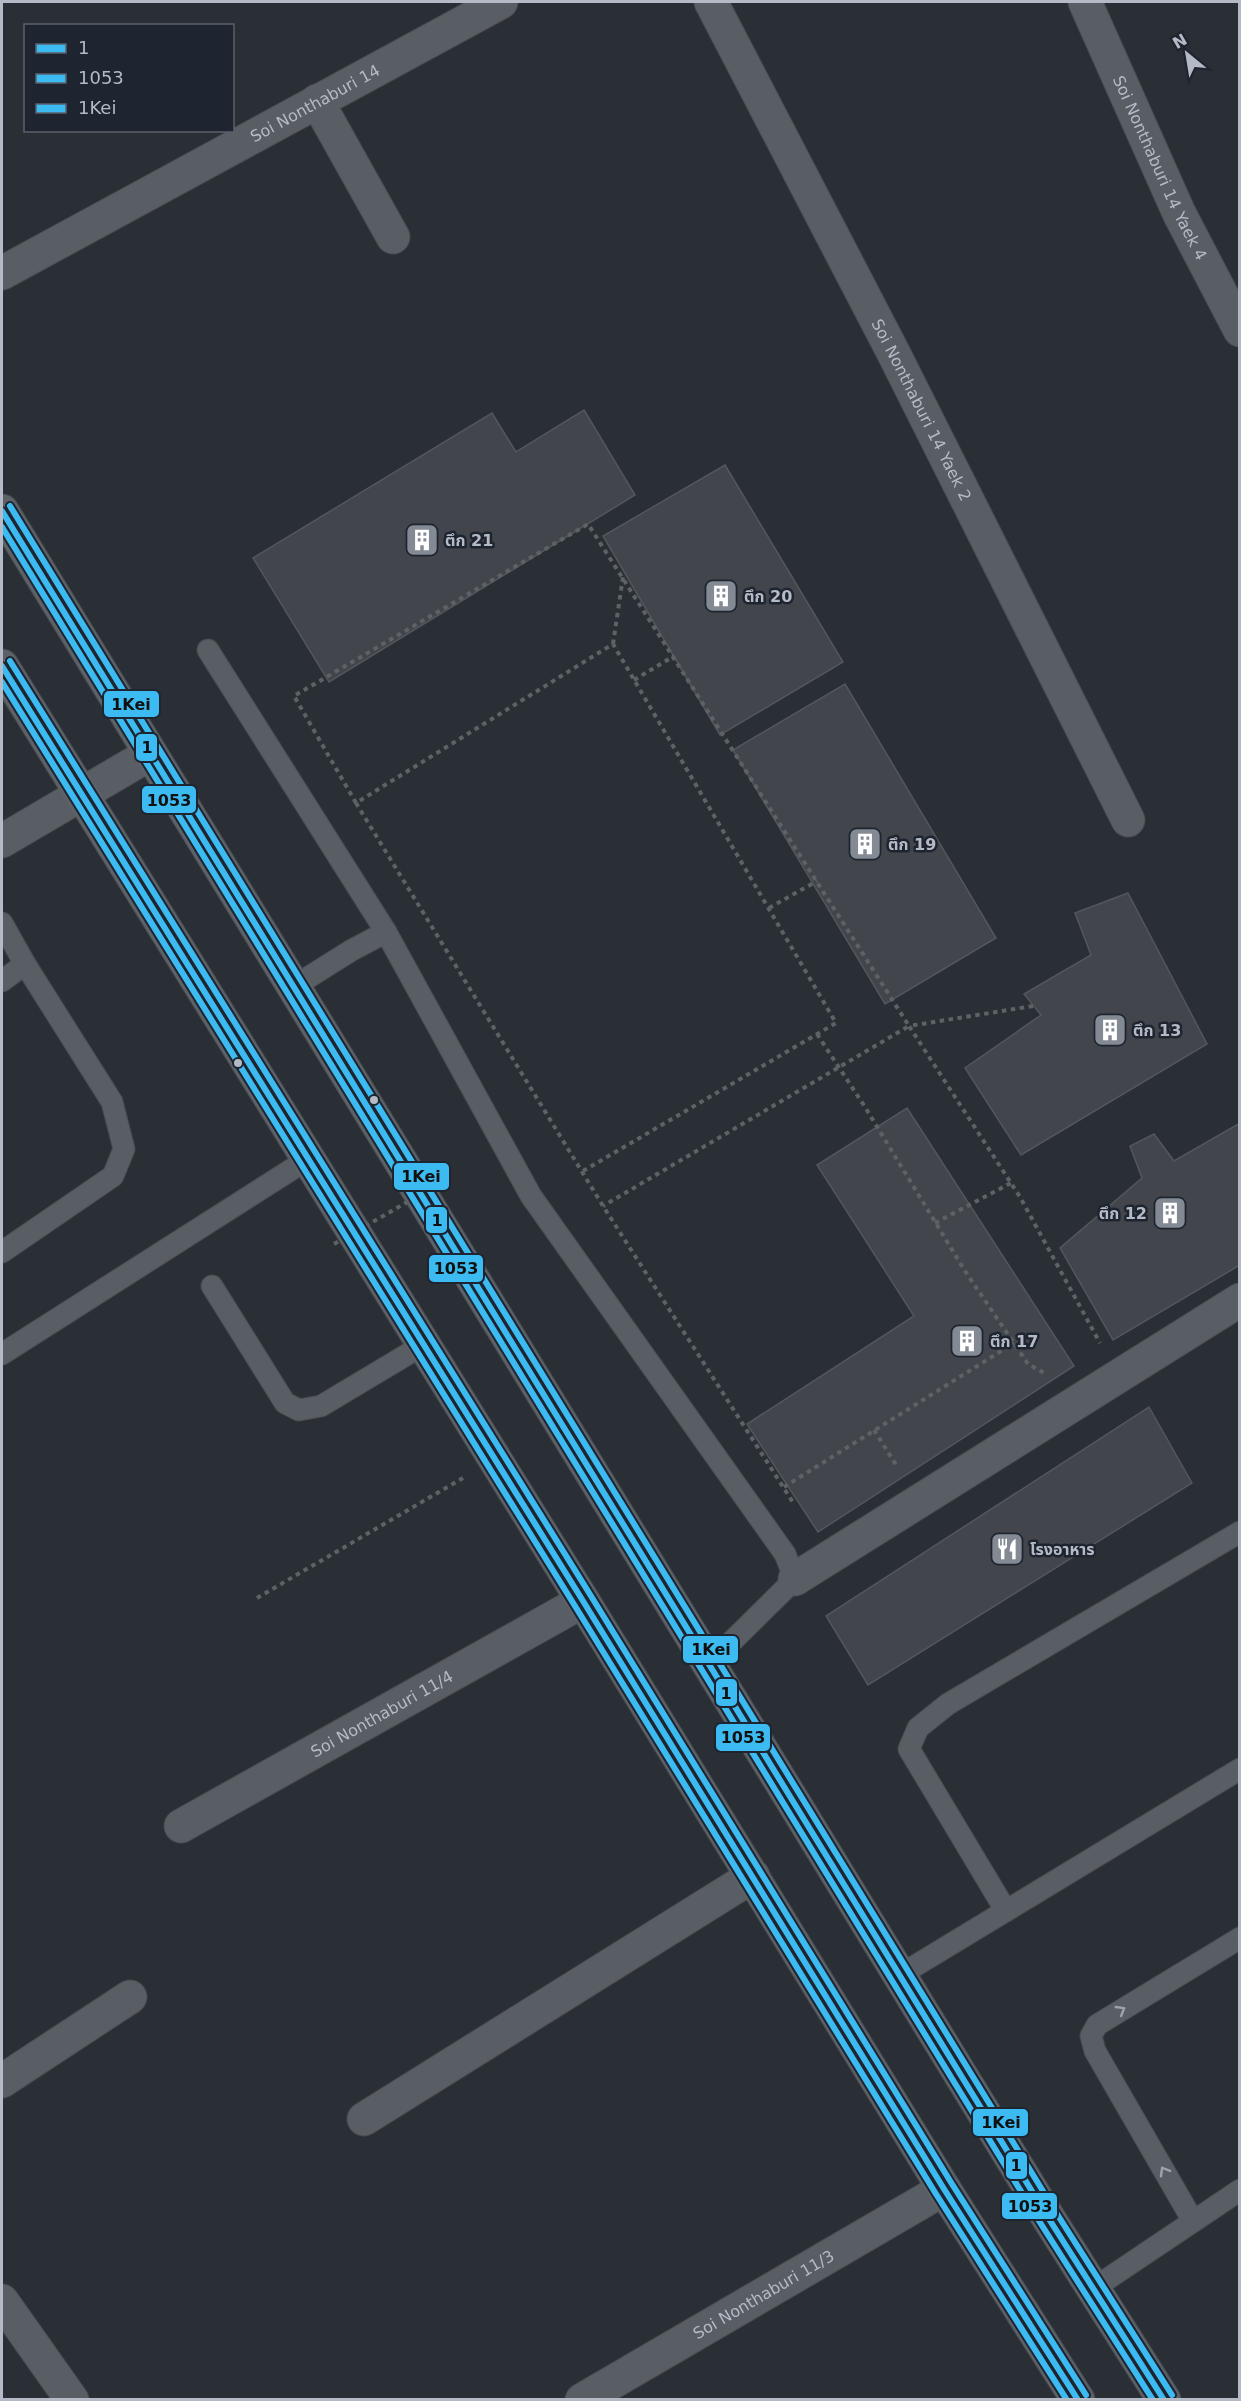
<svg xmlns="http://www.w3.org/2000/svg" width="1241" height="2401" font-family="'DejaVu Sans','Noto Sans Thai',sans-serif">
<style>
.building{fill:#42464c;stroke:#52565d;stroke-width:1.5}
.lines{fill:none;stroke-linecap:round;stroke-linejoin:round}
.lane-casing{stroke:#484b50;stroke-width:23}
.street-casing{stroke:#484b50;stroke-width:35}
.secondary-casing{stroke:#484b50;stroke-width:35}
.path{stroke:#5d6267;stroke-width:4;stroke-dasharray:4.5 4.5;stroke-linecap:butt}
.lane{stroke:#595d64;stroke-width:21}
.street{stroke:#595d64;stroke-width:33}
.secondary{stroke:#5d6168;stroke-width:33}
.path-bridge{stroke:#5d6267;stroke-width:4;stroke-dasharray:4.5 4.5;stroke-linecap:butt}
.bus-1-casing{stroke:#1e2530;stroke-width:10}
.bus-2-casing{stroke:#1e2530;stroke-width:10}
.bus-3-casing{stroke:#1e2530;stroke-width:10}
.bus-1{stroke:#3cbbf2;stroke-width:6}
.bus-2{stroke:#3cbbf2;stroke-width:6}
.bus-3{stroke:#3cbbf2;stroke-width:6}
.oneway{stroke:#9da4ae}
.bus-dot{fill:#b4bbc6;stroke:#1e2530;stroke-width:2}
.labels{text-anchor:middle;stroke-width:5;stroke-linejoin:round;paint-order:stroke}
.street-label{font-size:16px;fill:#b4bbc6;stroke:#1e2530}
.poi-label{font-size:16px;font-weight:bold;fill:#b4bbc6;stroke:#1e2530;text-anchor:start}
.line-badge{stroke:#1e2530;stroke-width:2}
.pale-badge-label{font-size:16px;text-anchor:middle;font-weight:bold;fill:#111}
</style>
<rect width="100%" height="100%" fill="#2a2f35"/>
<g class="building">
<path d="M584 410 635 495 329 682 253 558 492 413 516 452Z"/>
<path d="M725 465 843 662 720 735 603 536Z"/>
<path d="M845 684 996 938 885 1004 733 750Z"/>
<path d="M1128 893 1207 1044 1021 1155 965 1068 1041 1015 1024 994 1091 955 1075 913Z"/>
<path d="M907 1108 1074 1366 818 1532 747 1424 914 1316 817 1165Z"/>
<path d="M1240 1123V1265L1113 1340 1060 1248 1142 1178 1130 1146 1154 1134 1174 1161Z"/>
<path d="M1149 1407 1192 1483 868 1685 826 1616Z"/>
</g>
<g class="lines">
<g class="lane-casing">
<g id="lane">
<path d="M208 650 386 932"/>
<path d="M2 923 25 964 2 981"/>
<path d="M293 987 352 950 386 932 531 1196 785 1554 795 1579 709 1664"/>
<path d="M2 1252 113 1176 124 1149 112 1102 25 964"/>
<path d="M212 1286 285 1403 299 1410 321 1406 423 1345"/>
<path d="M2 1354 308 1159"/>
<path d="M1006 1911 909 1749 918 1728 948 1704 1240 1532"/>
<path d="M900 1975 1240 1769"/>
<path d="M1193 2221 1095 2051 1091 2036 1097 2025 1240 1938"/>
<path d="M1094 2288 1240 2190"/>
</g>
</g>
<g class="street-casing">
<g id="street">
<path id="s1" d="M711 2 894 354 1128 820"/>
<path id="s2" d="M1085 2 1179 213 1240 330"/>
<path d="M317 101 393 237"/>
<path id="s3" d="M2 273 501 2"/>
<path d="M2 841 150 754"/>
<path d="M795 1579 1240 1300"/>
<path id="s4" d="M181 1826 583 1601"/>
<path d="M2 2081 130 1997"/>
<path d="M364 2119 753 1876"/>
<path d="M2 2301 72 2400"/>
<path id="s5" d="M582 2400 944 2189"/>
</g>
</g>
<g class="secondary-casing">
<g id="secondary">
<path d="M2 511 1049 2219 1164 2400"/>
<path d="M2 666 583 1601 944 2189 1078 2400"/>
</g>
</g>
<g class="path">
<path d="M613 644 623 577"/>
<path d="M634 680 674 656"/>
<path d="M356 803 294 696 588 524 909 1026 603 1206"/>
<path d="M769 908 817 881"/>
<path d="M1033 1006 909 1026 1020 1197 1100 1343"/>
<path d="M817 1034 865 1107 965 1271 1028 1364 1046 1374"/>
<path d="M583 1171 836 1023 613 644 356 803 603 1206 794 1504"/>
<path d="M935 1223 1011 1183"/>
<path d="M874 1430 898 1468"/>
<path d="M784 1487 1014 1343"/>
<path d="M257 1598 463 1478"/>
</g>
<use href="#lane" class="lane"/>
<use href="#street" class="street"/>
<use href="#secondary" class="secondary"/>
<path class="path-bridge" d="M334 1244 437 1185"/>
<g class="bus-1-casing">
<g id="bus-1">
<path d="M2 511 1049 2219 1164 2400"/>
<path d="M2 666 583 1601 944 2189 1078 2400"/>
</g>
</g>
<g class="bus-2-casing">
<g id="bus-2">
<path d="M2 527 1041 2224 1153 2400"/>
<path d="M2 682 575 1606 936 2194 1067 2400"/>
</g>
</g>
<g class="bus-3-casing">
<g id="bus-3">
<path d="M10 506 1057 2214 1172 2395"/>
<path d="M10 661 591 1596 952 2184 1086 2395"/>
</g>
</g>
<use href="#bus-1" class="bus-1"/>
<use href="#bus-2" class="bus-2"/>
<use href="#bus-3" class="bus-3"/>
</g>
<defs><path id="oneway-chevron" d="M-2-3.5L2.5 0L-2 3.5" fill="none" stroke-width="1.6" stroke-linecap="round" stroke-linejoin="round" transform="scale(1.5)"/></defs>
<g class="oneway">
<use href="#oneway-chevron" transform="translate(1121 2010) rotate(-31)"/>
<use href="#oneway-chevron" transform="translate(1164 2171) rotate(-120)"/>
</g>
<defs>
<g id="building-square" transform="scale(1.725)"><rect x="-9" y="-9" width="18" height="18" rx="4" fill="#848a93" stroke="#1e2530"/><path d="M-4-6H4V6H1V3H-1V6H-4ZM-2.5-4.3h1.7v1.8h-1.7ZM.8-4.3h1.7v1.8H.8ZM-2.5-1h1.7V.8h-1.7ZM.8-1h1.7V.8H.8Z" fill="#fff"/></g>
<g id="restaurant-square" transform="scale(1.725)"><rect x="-9" y="-9" width="18" height="18" rx="4" fill="#848a93" stroke="#1e2530"/><path d="M-5-6h1v4h1v-4h1v4h1v-4h1v5L-1.5 .5V6h-2V.5L-5-1ZM5-6V6H3V1.5H1.5Q1.5-4 5-6Z" fill="#fff"/></g>
</defs>
<g fill-rule="evenodd">
<use href="#building-square" x="422" y="540"/>
<use href="#building-square" x="721" y="596"/>
<use href="#building-square" x="865" y="844"/>
<use href="#building-square" x="1110" y="1030"/>
<use href="#building-square" x="1170" y="1213"/>
<use href="#building-square" x="967" y="1341"/>
<use href="#restaurant-square" x="1007" y="1549"/>
</g>
<g class="bus-dot">
<circle cx="238" cy="1063" r="5"/>
<circle cx="374" cy="1100" r="5"/>
</g>
<g class="labels">
<g class="street-label">
<text dy="6" stroke="none"><textPath href="#s3" startOffset="356">Soi Nonthaburi 14</textPath></text>
<text dy="6" stroke="none"><textPath href="#s2" startOffset="182">Soi Nonthaburi 14 Yaek 4</textPath></text>
<text dy="6" stroke="none"><textPath href="#s1" startOffset="459">Soi Nonthaburi 14 Yaek 2</textPath></text>
<text dy="6" stroke="none"><textPath href="#s4" startOffset="230">Soi Nonthaburi 11/4</textPath></text>
<text dy="6" stroke="none"><textPath href="#s5" startOffset="210">Soi Nonthaburi 11/3</textPath></text>
</g>
<g class="poi-label">
<text x="445" y="546">ตึก 21</text>
<text x="744" y="602">ตึก 20</text>
<text x="888" y="850">ตึก 19</text>
<text x="1133" y="1036">ตึก 13</text>
<text x="1147" y="1219" text-anchor="end">ตึก 12</text>
<text x="990" y="1347">ตึก 17</text>
<text x="1030" y="1555">โรงอาหาร</text>
</g>
</g>
<g class="line-badge">
<rect x="103" y="690" width="57" height="28" rx="6" fill="#3cbbf2"/>
<rect x="135" y="733" width="23" height="29" rx="6" fill="#3cbbf2"/>
<rect x="141" y="785" width="56" height="29" rx="6" fill="#3cbbf2"/>
<rect x="393" y="1162" width="57" height="29" rx="6" fill="#3cbbf2"/>
<rect x="425" y="1206" width="23" height="28" rx="6" fill="#3cbbf2"/>
<rect x="428" y="1254" width="56" height="29" rx="6" fill="#3cbbf2"/>
<rect x="682" y="1635" width="57" height="29" rx="6" fill="#3cbbf2"/>
<rect x="715" y="1678" width="23" height="29" rx="6" fill="#3cbbf2"/>
<rect x="715" y="1723" width="56" height="29" rx="6" fill="#3cbbf2"/>
<rect x="972" y="2108" width="57" height="29" rx="6" fill="#3cbbf2"/>
<rect x="1005" y="2151" width="23" height="29" rx="6" fill="#3cbbf2"/>
<rect x="1001" y="2192" width="57" height="28" rx="6" fill="#3cbbf2"/>
</g>
<g class="pale-badge-label">
<text x="131" y="710">1Kei</text>
<text x="147" y="753">1</text>
<text x="169" y="806">1053</text>
<text x="421" y="1182">1Kei</text>
<text x="437" y="1226">1</text>
<text x="456" y="1274">1053</text>
<text x="711" y="1655">1Kei</text>
<text x="726" y="1699">1</text>
<text x="743" y="1743">1053</text>
<text x="1001" y="2128">1Kei</text>
<text x="1016" y="2171">1</text>
<text x="1030" y="2212">1053</text>
</g>
<rect width="1241" height="2401" fill="none" stroke="#b4bbc6" stroke-width="6"/>
<rect x="24" y="24" width="210" height="108" fill="#1e2530" stroke="#5a616c" stroke-width="1.5"/>
<rect x="36" y="44" width="30" height="9" fill="#3cbbf2" stroke="#5a616c" stroke-width="1.5"/>
<text x="78" y="54" font-size="18" fill="#b4bbc6">1</text>
<rect x="36" y="74" width="30" height="9" fill="#3cbbf2" stroke="#5a616c" stroke-width="1.5"/>
<text x="78" y="84" font-size="18" fill="#b4bbc6">1053</text>
<rect x="36" y="104" width="30" height="9" fill="#3cbbf2" stroke="#5a616c" stroke-width="1.5"/>
<text x="78" y="114" font-size="18" fill="#b4bbc6">1Kei</text>
<g transform="translate(1187 54) rotate(330)" stroke="#1e2530" stroke-width="4.5" paint-order="stroke">
<path d="M0-4.5L10 22L0 15L-10 22Z" fill="#b4bbc6"/>
<text y="-9" font-size="16" font-weight="bold" text-anchor="middle" fill="#b4bbc6">N</text>
</g>
</svg>
